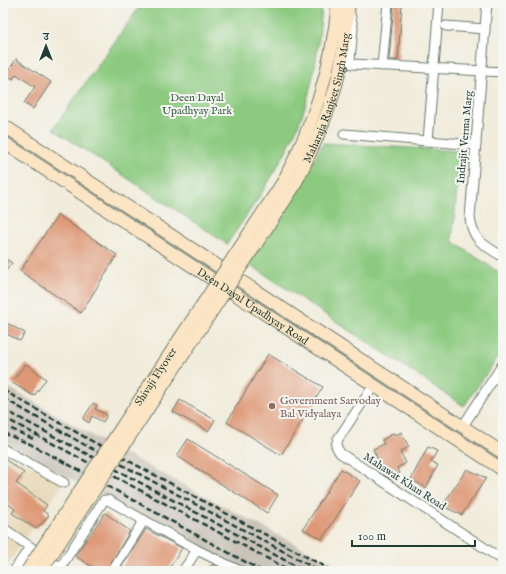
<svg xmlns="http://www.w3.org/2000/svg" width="506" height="574" font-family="'IM FELL English','Noto Serif Devanagari',serif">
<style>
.built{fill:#e8d9ba}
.industrial{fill:#c9c3b8}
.green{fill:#8cca80;stroke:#56845a}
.building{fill:#de9876}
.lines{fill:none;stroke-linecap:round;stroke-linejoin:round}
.street-casing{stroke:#687a6e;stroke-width:11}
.secondary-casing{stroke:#687a6e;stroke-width:14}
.street{stroke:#fff;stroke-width:9}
.secondary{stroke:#fce5c4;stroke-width:12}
.rail{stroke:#1f3d34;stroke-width:2.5;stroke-dasharray:6 3;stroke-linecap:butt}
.secondary-bridge-casing{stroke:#687a6e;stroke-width:14;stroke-linecap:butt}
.secondary-bridge{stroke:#fce5c4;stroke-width:12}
.education-dot{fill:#8d6e63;stroke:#f6f6f2;stroke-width:1.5}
.labels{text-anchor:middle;stroke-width:4;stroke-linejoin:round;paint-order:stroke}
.park-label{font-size:11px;fill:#3a6047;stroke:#f6f6f2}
.street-label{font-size:11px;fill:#1f3d34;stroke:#f6f6f2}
.education-label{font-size:11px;fill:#785e54;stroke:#f6f6f2;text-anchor:start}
</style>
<rect width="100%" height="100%" fill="#f6f6f2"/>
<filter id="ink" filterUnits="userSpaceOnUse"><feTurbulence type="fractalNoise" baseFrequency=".025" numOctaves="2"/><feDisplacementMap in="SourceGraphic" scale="8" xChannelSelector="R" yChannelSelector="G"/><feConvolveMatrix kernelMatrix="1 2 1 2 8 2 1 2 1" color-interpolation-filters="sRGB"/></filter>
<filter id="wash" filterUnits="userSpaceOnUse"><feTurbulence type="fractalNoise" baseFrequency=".012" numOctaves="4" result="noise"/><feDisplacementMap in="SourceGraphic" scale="16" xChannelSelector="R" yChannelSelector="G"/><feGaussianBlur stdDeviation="0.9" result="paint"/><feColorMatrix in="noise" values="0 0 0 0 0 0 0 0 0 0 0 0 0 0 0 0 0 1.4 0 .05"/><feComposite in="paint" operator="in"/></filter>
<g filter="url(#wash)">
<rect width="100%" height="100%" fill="#f1ecdb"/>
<path class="built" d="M3 451 64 482 3 571Z"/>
<path class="industrial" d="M3 384 103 442 346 571H243L3 443Z"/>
<g class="green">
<path d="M142 3H322C319 52 312 101 289 145 272 180 249 212 227 244L53 129Z"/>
<path d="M323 143 461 151 452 241 503 275V350L464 406 249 264 303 181Z"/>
</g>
<g id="blocks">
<g class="building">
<path d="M394 3H402L398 60H389Z"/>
<path d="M16 59 51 82 33 109 24 103 35 87 16 74 13 79 6 75Z"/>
<path d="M58 215 117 255 81 313 20 271Z"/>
<path d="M3 257 12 263 3 275Z"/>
<path d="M3 321 25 333 20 341 3 332Z"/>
<path d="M268 354 323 387 281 455 227 422Z"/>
<path d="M26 364 46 379 34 396 11 382Z"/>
<path d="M180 400 215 420 208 431 173 412Z"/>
<path d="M93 403 97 406 95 409 107 415 103 422 92 416 89 423 83 419Z"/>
<path d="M401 432 409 447 400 452 406 463 397 468 400 473 390 479 384 475 373 449 384 444 382 440 394 433 395 436Z"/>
<path d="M188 439 278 495 267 513 177 456Z"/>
<path d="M428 447 437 451 431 462 438 465 426 488 411 479Z"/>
<path d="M3 458 24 473 16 483 47 505 43 511 49 515 41 525 40 524 36 529 12 513 15 509 3 500Z"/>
<path d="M341 469 360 481 322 539 303 529Z"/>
<path d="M467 469 486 478 462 515 442 506Z"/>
<path d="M105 513 130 531 106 571H99L75 556Z"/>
<path d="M146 529 182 548 176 558 167 571H119Z"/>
<path d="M213 564 226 571H209Z"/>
</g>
</g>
</g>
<g filter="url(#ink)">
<use href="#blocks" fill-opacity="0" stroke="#687a6e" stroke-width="1"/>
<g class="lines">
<g class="street-casing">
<g id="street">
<path d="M487 3 470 218C473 242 485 245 503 257"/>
<path d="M350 14 353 28 350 60 352 64 503 72"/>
<path d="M446 26 485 29"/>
<path d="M382 66 388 3"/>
<path d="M344 134 476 145"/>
<path d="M428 141 439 3"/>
<path d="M374 385 338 439 336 446 340 453 503 560"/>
<path d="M463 426 503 364"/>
<path d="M3 449 64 483"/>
<path d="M3 528 65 571"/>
<path d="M14 571 30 547"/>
<path d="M58 571 104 500H108L197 550 240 571"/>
<path d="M112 571 144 520"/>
<path d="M183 571 197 550"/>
</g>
</g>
<g class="secondary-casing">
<g id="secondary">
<path d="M3 125 503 453"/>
<path id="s1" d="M3 142 503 470"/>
<path d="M283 182C315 121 331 71 338 3"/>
<path id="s2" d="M293 188C310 155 326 121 336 85 343 59 346 31 349 3"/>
</g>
</g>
<use href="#street" class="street"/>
<use href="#secondary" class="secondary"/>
<g class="rail">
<path d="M3 390 88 439 333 571"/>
<path d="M3 398 85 445 320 571"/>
<path d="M3 409 305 571"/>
<path d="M3 417 291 571"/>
<path d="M3 425 33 439"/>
<path d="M3 433 30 444 73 467 262 571"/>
</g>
<g class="secondary-bridge-casing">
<g id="secondary-bridge">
<path id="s3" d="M27 571 283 182"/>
<path d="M41 571 293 188"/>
</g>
</g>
<use href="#secondary-bridge" class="secondary-bridge"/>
</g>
</g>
<circle class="education-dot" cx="272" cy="406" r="4"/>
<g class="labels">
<g class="park-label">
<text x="197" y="101">Deen Dayal<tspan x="197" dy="13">Upadhyay Park</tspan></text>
</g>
<g class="street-label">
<text dy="4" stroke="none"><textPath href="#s2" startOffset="97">Maharaja Ranjeet Singh Marg</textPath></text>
<text transform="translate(464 137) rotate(-85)" y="4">Indrajit Verma Marg</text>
<text dy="4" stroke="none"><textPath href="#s1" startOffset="299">Deen Dayal Upadhyay Road</textPath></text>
<text dy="4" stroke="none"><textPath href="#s3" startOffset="233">Shivaji Flyover</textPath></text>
<text transform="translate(405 481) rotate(33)" y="4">Mahawat Khan Road</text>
</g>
<g class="education-label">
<text x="280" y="404">Government Sarvoday<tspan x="280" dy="13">Bal Vidyalaya</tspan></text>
</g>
</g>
<rect width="506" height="574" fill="none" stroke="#f6f6f2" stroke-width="16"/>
<g transform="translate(46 46)" stroke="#f6f6f2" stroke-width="3" paint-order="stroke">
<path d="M0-3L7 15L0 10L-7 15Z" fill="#1f3d34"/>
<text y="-6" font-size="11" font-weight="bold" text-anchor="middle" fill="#1f3d34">उ</text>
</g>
<path d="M352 540v6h123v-6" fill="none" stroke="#1f3d34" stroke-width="2"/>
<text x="358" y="540" font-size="12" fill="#1f3d34" stroke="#f6f6f2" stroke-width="3" paint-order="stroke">100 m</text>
</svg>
